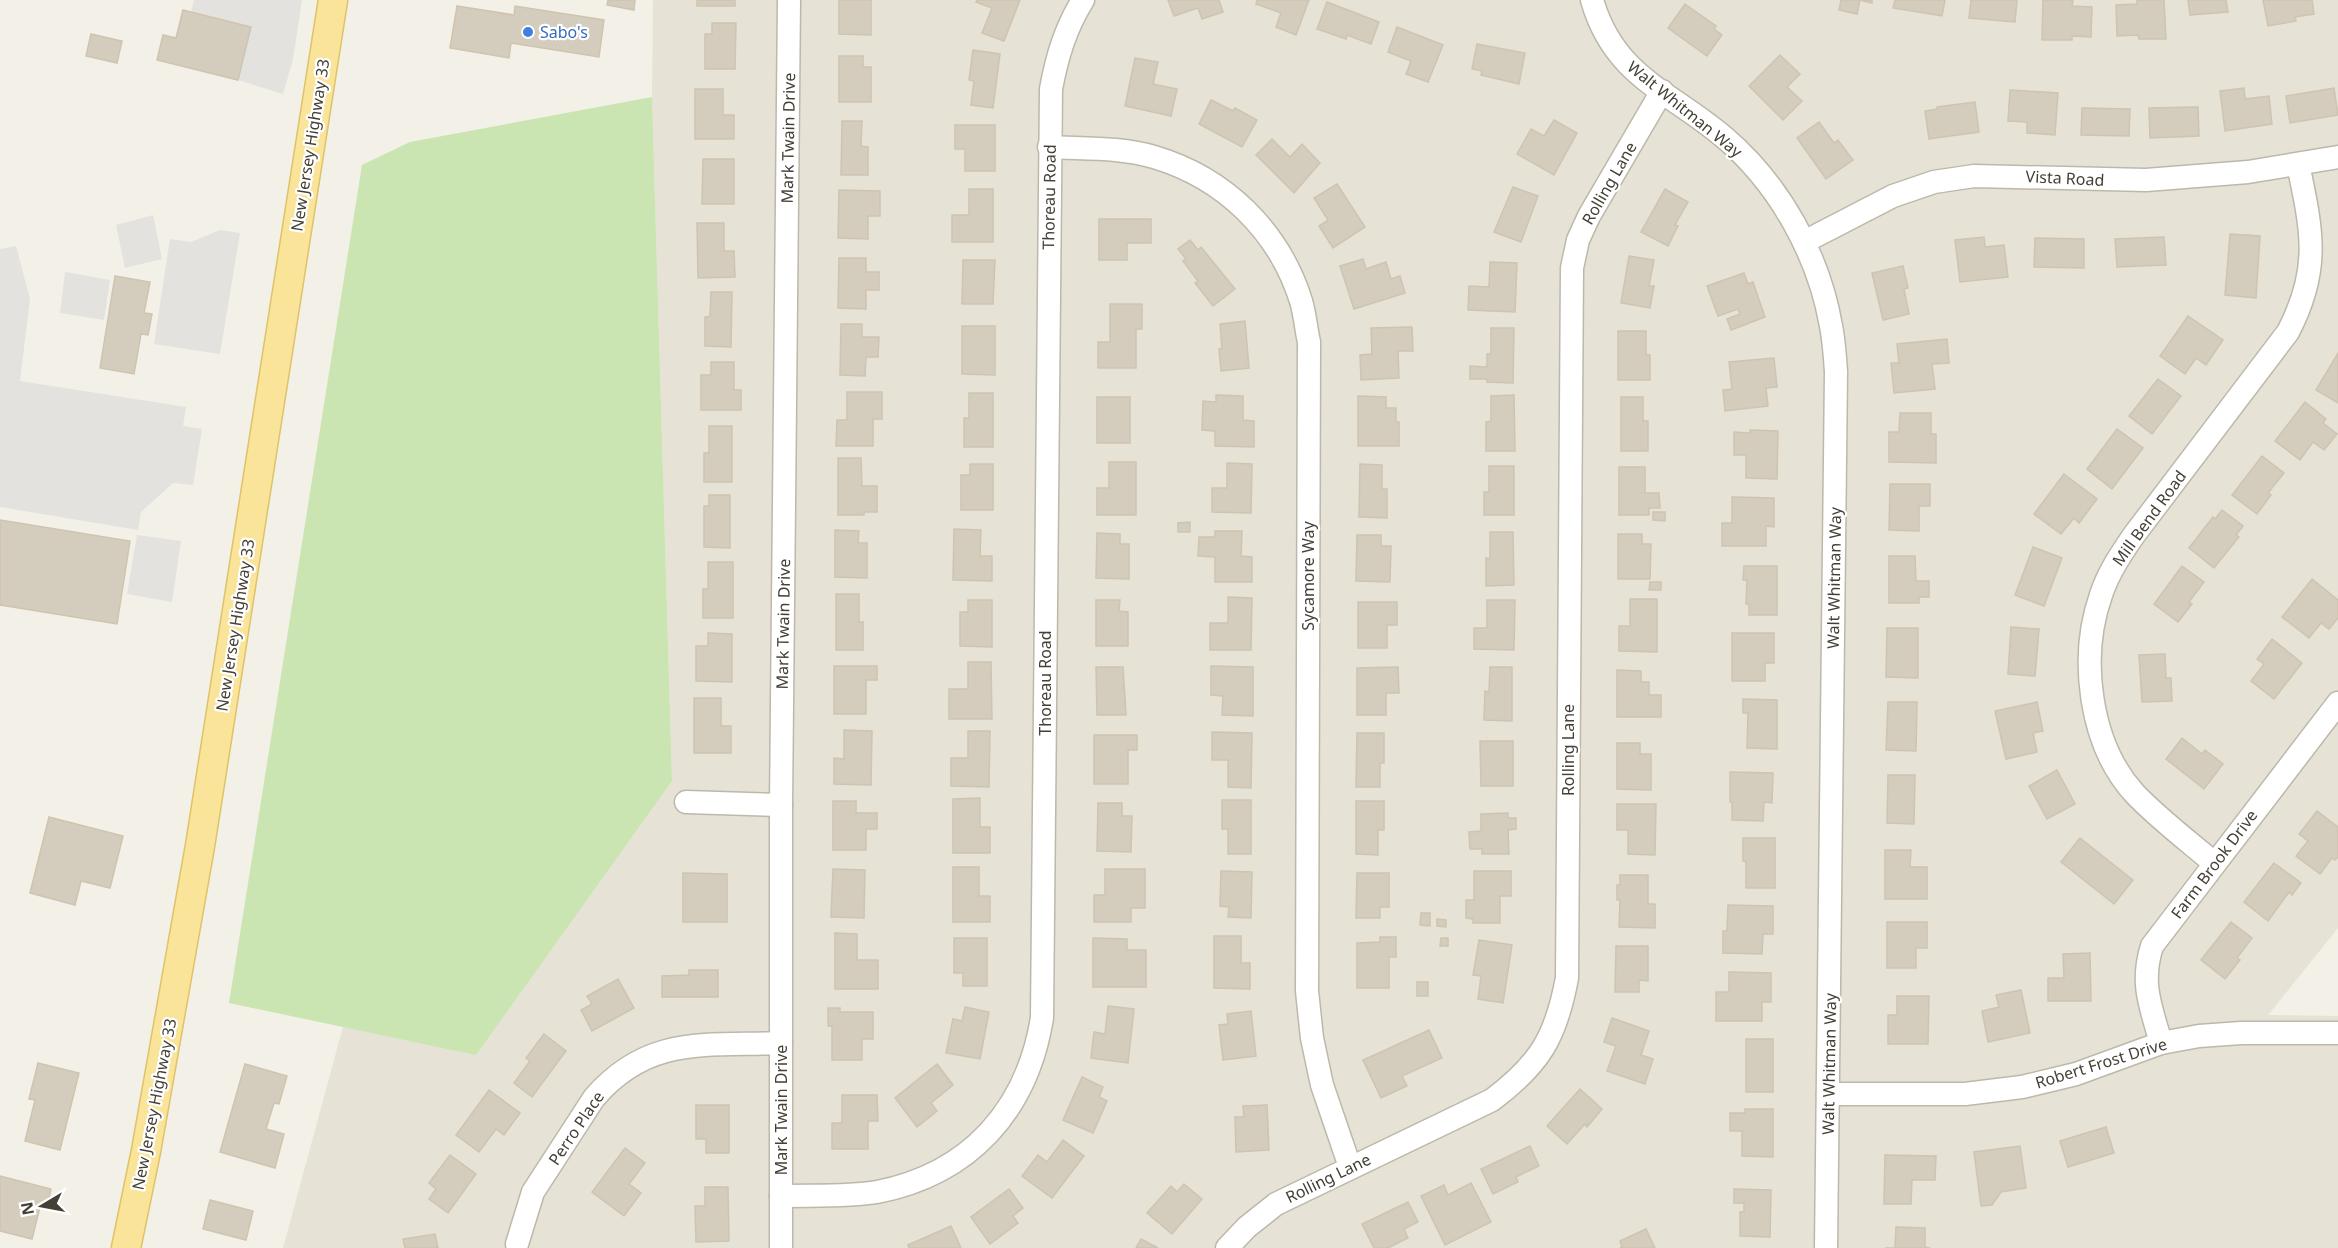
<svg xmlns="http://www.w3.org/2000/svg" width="2338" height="1248" font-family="'Noto Sans',sans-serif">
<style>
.residential{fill:#e6e2d5}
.green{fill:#cae5b1}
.parking{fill:#e4e2de}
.building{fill:#d4ccbc;stroke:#cec4b0;stroke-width:1.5}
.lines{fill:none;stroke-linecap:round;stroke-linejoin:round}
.minor-casing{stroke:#bdb8aa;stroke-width:25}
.major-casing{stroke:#dec369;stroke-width:31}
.minor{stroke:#fff;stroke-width:22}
.major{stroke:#fae499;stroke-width:28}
.shop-dot{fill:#3f7fe0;stroke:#fff;stroke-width:2}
.labels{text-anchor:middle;stroke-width:4.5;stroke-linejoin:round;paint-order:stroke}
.shop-label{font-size:16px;fill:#366cbe;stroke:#fff;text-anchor:start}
.street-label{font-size:16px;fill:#454036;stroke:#fff}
</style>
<rect width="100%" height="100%" fill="#f2f0e7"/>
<path class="residential" d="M653 0H2338V928L2268 1015 2338 1016V1248H283L343 1027 476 1054 672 781 652 97Z"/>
<path class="green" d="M652 97 672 781 476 1055 229 1003 362 165 410 142Z"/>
<g class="parking">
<path d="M194 0H302L293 59 283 94 238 80 251 27 191 12Z"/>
<path d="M153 215 162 259 125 268 116 225Z"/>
<path d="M220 230 240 233 220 354 154 344 170 239 191 242Z"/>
<path d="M16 246 30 299 20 381 186 407 183 426 202 429 193 485 173 483 141 512 138 530 0 507V249Z"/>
<path d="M65 272 110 280 104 320 60 313Z"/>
<path d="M137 535 181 541 172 602 127 594Z"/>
</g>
<g class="building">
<path d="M608 0H635L634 10 607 5Z"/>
<rect x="697" y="0" width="38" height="6"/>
<path d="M839 0H871V35L839 34Z"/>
<path d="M977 0H1020L1004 41 982 33 992 8 976 2Z"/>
<path d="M1168 0H1219L1223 12 1202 19 1198 8 1174 16Z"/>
<path d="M1257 0H1309L1296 35 1276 27 1281 13 1256 4Z"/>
<path d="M1841 0H1872V3L1860 0 1857 14 1839 10Z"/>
<path d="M1895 0H1945L1942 16 1893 8Z"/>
<path d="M1971 0H2017L2015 22 1969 18Z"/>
<path d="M2043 0H2073L2072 6 2092 7 2091 37 2072 36V40H2042Z"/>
<path d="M2137 0H2164L2166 39H2139L2138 35 2117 36 2116 5 2137 4Z"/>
<path d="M2188 0H2226L2228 12 2190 15Z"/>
<path d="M2263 0H2312L2314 14 2295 17 2296 21 2268 26Z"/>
<path d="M1327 2 1379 22 1371 44 1347 35 1346 39 1317 29Z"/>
<path d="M1685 4 1716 26 1714 29 1722 35 1707 56 1668 28Z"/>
<path d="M457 6 514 15 515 6 604 20 599 57 511 43 509 58 450 48Z"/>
<path d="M183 10 251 27 238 80 157 60 163 35 176 38Z"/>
<path d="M712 23H736L735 69H705V34H712Z"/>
<path d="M1397 27 1443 45 1428 82 1406 74 1411 61 1388 52Z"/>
<path d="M91 34 122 41 117 63 86 56Z"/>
<path d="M1477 44 1525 53 1519 84 1481 75 1482 71 1472 69Z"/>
<path d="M973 50 1000 54 993 108 971 105 974 81 969 80Z"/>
<path d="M1780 55 1800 74 1787 87 1802 101 1783 120 1749 86Z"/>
<path d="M839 56H863V67H871V102H839Z"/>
<path d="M1135 58 1158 62 1153 84 1177 89 1171 116 1125 106Z"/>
<path d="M2244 88 2245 99 2269 96 2272 124 2225 131 2220 91Z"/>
<path d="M2334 88 2338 115 2290 123 2286 96Z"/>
<path d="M695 89H723V115H734V139H695Z"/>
<path d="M2010 90 2058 93 2055 135 2027 133V122L2008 121Z"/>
<path d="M1211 100 1233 111 1235 108 1257 120 1242 147 1199 124Z"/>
<path d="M1975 102 1979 132 1929 139 1925 111 1937 109V107Z"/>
<path d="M2198 107 2199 136 2150 138 2149 108Z"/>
<path d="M2082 108 2130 109 2129 136 2081 135Z"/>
<path d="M1554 120 1577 133 1554 175 1517 154 1531 129 1544 136Z"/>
<path d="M842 121H862L861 146 868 147V175H841Z"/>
<path d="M1819 122 1834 143 1838 140 1853 160 1826 179 1797 138Z"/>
<path d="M955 125H995V171H965V149H955Z"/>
<path d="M1272 139 1290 157 1302 144 1320 163 1294 193 1256 155Z"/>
<path d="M703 159H734V204H702Z"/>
<path d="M1337 184 1365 227 1333 248 1319 226 1328 220 1314 198Z"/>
<path d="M1513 187 1538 196 1521 242 1494 232Z"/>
<path d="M969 189H993V242H952V215H969Z"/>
<path d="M1665 189 1688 202 1675 225 1678 226 1668 246 1641 232Z"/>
<path d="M839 190 880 191V216H868V239L838 238Z"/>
<path d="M1099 219H1151V243H1127V260H1099Z"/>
<path d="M697 223H724V251H734L735 277 698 278Z"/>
<path d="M2230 234 2260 236 2256 298 2225 295Z"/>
<path d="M1984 237 1985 247 2004 245 2008 277 1960 282 1955 240Z"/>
<path d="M2164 237 2166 265 2117 267 2115 239Z"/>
<path d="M2035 238 2084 239V268L2034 267Z"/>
<path d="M1190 240 1198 250 1201 247 1235 289 1213 306 1195 283 1198 281 1183 261 1186 259 1178 249Z"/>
<path d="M1629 256 1654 260 1649 286H1654L1650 308 1621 303Z"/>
<path d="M839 258H866V272H879V290H866V309L838 308Z"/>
<path d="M1363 259 1366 269 1386 262 1391 279 1400 276 1405 293 1354 309 1340 266Z"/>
<path d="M963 260H995L993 304H962Z"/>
<path d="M1490 262 1517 263 1515 312 1468 310 1469 286 1489 287Z"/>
<path d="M1903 266 1908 288 1904 289 1909 314 1883 320 1872 273Z"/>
<path d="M1744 273 1748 284 1753 282 1765 317 1731 330 1727 319 1740 314 1738 309 1718 316 1707 286Z"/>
<path d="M115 276 150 282 144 313 152 314 148 335 141 334 134 374 100 368Z"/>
<path d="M711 292H732L731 347 705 346V317L710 316Z"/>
<path d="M1110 304H1142V329H1136V368H1098V342H1110Z"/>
<path d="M2188 316 2223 340 2206 365 2196 358 2185 374 2160 356Z"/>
<path d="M1245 321 1249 368 1221 371 1219 349 1222 348 1220 324Z"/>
<path d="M841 324H862V337H879L878 357H866L865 376 840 375Z"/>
<path d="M962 326H995V375L962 374Z"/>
<path d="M1412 327 1413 351H1398L1399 378 1361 380 1360 355 1372 354 1371 328Z"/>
<path d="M1491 328H1514L1513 383 1487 382V379H1470V366L1487 367V354H1491Z"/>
<path d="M1618 331H1646V355H1650V380H1618Z"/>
<path d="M1947 339 1949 363 1932 364 1935 389 1894 393 1891 363H1899L1897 344Z"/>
<path d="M2338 353V403L2316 390Z"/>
<path d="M1774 358 1777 387 1766 388 1768 406 1725 411 1723 390 1732 389 1729 362Z"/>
<path d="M711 362H734V390H741V410H701V375H711Z"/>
<path d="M2158 379 2181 396 2152 434 2129 416Z"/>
<path d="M847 392H882V419H873V446H836L837 420H847Z"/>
<path d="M969 393H993V447H964V418H969Z"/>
<path d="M1216 395 1243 396V420L1254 421V447L1215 446V431L1202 430 1203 401 1216 402Z"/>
<path d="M1514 395 1515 451H1486V422L1491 421V396Z"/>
<path d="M1358 396 1386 397V408H1396V422H1399V446H1358Z"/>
<rect x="1097" y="397" width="33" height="46"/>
<path d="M1621 397H1643V421H1648V451H1621Z"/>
<path d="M2305 402 2326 419 2323 423 2337 434 2324 450 2313 442 2300 460 2275 441Z"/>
<path d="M1900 413H1931V434H1936V463L1889 462V432H1899Z"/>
<path d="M709 426H732V482H704V453H709Z"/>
<path d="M2117 429 2143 448 2112 489 2087 469Z"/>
<path d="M1750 430 1778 431 1777 479 1746 478V455H1734V432L1750 433Z"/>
<path d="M2262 456 2284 473 2268 493 2271 495 2257 514 2232 495Z"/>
<path d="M838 458H861L862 486H877V512H864V515H838Z"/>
<path d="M1109 462H1136V515H1097V488H1109Z"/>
<path d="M1227 463 1252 464 1251 513 1212 512V488H1227Z"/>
<path d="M970 464H993V510H961V475H970Z"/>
<path d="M1360 464 1382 465V489H1387V518L1359 517Z"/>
<path d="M1489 466H1514V515H1484V492H1489Z"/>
<path d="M1619 467H1645V493H1659L1660 508H1649V515H1619Z"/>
<path d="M2064 474 2097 499 2079 523 2074 518 2061 534 2034 514Z"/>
<path d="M1890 484H1930V506H1919V531L1889 530Z"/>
<path d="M709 495H730V548L704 547V506H709Z"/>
<path d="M1732 497 1774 498V527L1766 526V546H1722V523H1732Z"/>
<path d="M2222 510 2243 526 2236 535 2239 537 2214 568 2189 548 2213 517 2215 519Z"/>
<path d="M1653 512H1665V521L1653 520Z"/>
<path d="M0 520 130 541 117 624 0 605Z"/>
<path d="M1190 522V532H1178V523Z"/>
<path d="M954 529 981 530 980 556H992V581L953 580Z"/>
<path d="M835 530 859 531 858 543H867V578L835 577Z"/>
<path d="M1215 531H1242L1241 556 1252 557V582H1215V557L1198 556 1199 537H1215Z"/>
<path d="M1490 532H1513L1514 585 1486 586V558L1490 559Z"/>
<path d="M1097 533 1120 534V544H1129V579L1096 578Z"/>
<path d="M1618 534H1642V544H1651L1650 579H1618Z"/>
<path d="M1357 535H1381V546H1391L1390 582 1356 581Z"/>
<path d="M2033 547 2062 558 2044 606 2015 595Z"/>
<path d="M1889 556H1915L1916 581H1929V597H1919V603H1889Z"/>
<path d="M708 562H733V618H703V589H708Z"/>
<path d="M1744 566H1777V615H1749V604H1746L1747 580H1743Z"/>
<path d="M2182 566 2204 582 2189 602 2192 604 2178 622 2154 604Z"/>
<path d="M2312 579 2338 600V618L2329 629 2321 623 2309 638 2282 617Z"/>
<path d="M1650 582H1661V590H1649Z"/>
<path d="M836 594H859V622H863V650H836Z"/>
<path d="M1228 597 1252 598 1251 650H1210V623H1228Z"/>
<path d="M1630 599H1657V652L1619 651V626H1630Z"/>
<path d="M968 600H992V647L960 646V612H968Z"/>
<path d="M1096 600H1120L1119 611 1128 612V646H1096Z"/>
<path d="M1487 600H1515L1514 650 1474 649V628H1487Z"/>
<path d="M1358 602H1397V625H1387V648H1358Z"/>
<path d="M2011 627 2039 629 2035 676 2008 674Z"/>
<path d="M1887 628H1918V678L1886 677Z"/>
<path d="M708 633 732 634V682L696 681V646H708Z"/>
<path d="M1732 633H1774V663H1765V681H1732Z"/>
<path d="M2272 639 2302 663 2274 699 2251 681 2264 664 2257 659Z"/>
<path d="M2165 654 2166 678H2171L2172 701 2142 702 2139 655Z"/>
<path d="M968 662H991L992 719H949V689H968Z"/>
<path d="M834 666H877V680H866V714H834Z"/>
<path d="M1211 666 1253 667V716L1222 715 1223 696 1211 695Z"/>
<path d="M1096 667H1123L1126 715H1097Z"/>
<path d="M1398 667 1399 693H1386V715H1357V668Z"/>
<path d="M1490 667H1512V721L1484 720 1485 691 1489 692Z"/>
<path d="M1617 670 1641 671V682H1649V695H1661V717H1617Z"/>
<path d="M694 698H721V726H731V753H694Z"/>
<path d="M1743 699 1777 700V749L1747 748 1748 713H1743Z"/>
<path d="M1888 702H1917L1916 751 1886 750Z"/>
<path d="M2037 702 2043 731 2033 733 2037 752 2006 759 1995 711Z"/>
<path d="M844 730 872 731 871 785 834 784V758L844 759Z"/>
<path d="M968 731H990L989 787 951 786V758H968Z"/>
<path d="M1212 732 1252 733 1251 788 1228 787V760H1212Z"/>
<path d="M1357 733H1384V763H1380V787H1356Z"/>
<path d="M1094 735H1137V750H1128V784H1094Z"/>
<path d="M2182 738 2202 754 2205 750 2223 764 2204 789 2166 759Z"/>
<path d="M1480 741H1513V786H1481Z"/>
<path d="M1617 743H1640V754H1651V790L1617 789Z"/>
<path d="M2057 770 2075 804 2047 819 2029 786Z"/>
<path d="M1730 772 1773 773 1772 803 1764 802 1763 821 1732 820V802H1730Z"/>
<path d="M1888 775H1915L1914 824 1887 823Z"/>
<path d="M980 798V827H990V853H953V799Z"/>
<path d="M1222 800H1251V854H1228V829H1222Z"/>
<path d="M833 801H856V813H877V829H866V850H833Z"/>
<path d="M1356 801H1384V830H1378V855L1356 854Z"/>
<path d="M1098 803H1122V816H1132L1131 852 1097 851Z"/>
<path d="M1617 804H1656L1655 855 1628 854V830H1617Z"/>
<path d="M2317 811 2338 827V857L2335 860 2332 858 2320 874 2296 856 2308 841 2299 834Z"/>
<path d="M1508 813V818H1516V829L1508 830 1509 854H1482V849H1470L1469 832 1481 831V814Z"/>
<path d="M49 817 123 836 110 888 81 881 75 905 30 893Z"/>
<path d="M1743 838H1775V888H1746V862L1743 861Z"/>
<path d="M2080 838 2133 880 2114 904 2061 862Z"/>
<path d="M1885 850H1911L1910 867H1927V899H1885Z"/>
<path d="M2274 863 2301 883 2292 895 2289 892 2268 921 2244 902Z"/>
<path d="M953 867H979V896H990V922H953Z"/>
<path d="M833 869 865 870 864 918 831 917Z"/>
<path d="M1105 869H1145V908H1131V922H1094V895H1105Z"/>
<path d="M1221 871 1252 872 1251 918 1228 917 1229 907 1220 906Z"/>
<path d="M1474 871H1511V896H1500V923H1473V919L1466 918V900H1474Z"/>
<path d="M683 873 727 874V922H683Z"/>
<path d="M1357 873H1389V907H1380V918H1356Z"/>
<path d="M1620 875H1648V904H1655V928L1619 927 1620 900H1617V885H1620Z"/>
<path d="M1728 905 1773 906V934H1763L1762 954 1723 953V931H1727Z"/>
<path d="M1421 913H1430V926L1420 925Z"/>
<path d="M1437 919 1446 920V927L1437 926Z"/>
<path d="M1887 922H1927V948H1916V968H1887Z"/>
<path d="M2231 922 2252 938 2237 958 2240 960 2225 979 2201 960Z"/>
<path d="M835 933 857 934V960H878V989H835Z"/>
<path d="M1214 936H1241V963H1250V989L1214 988Z"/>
<path d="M1380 937H1396V957H1389V988H1357V943L1380 942Z"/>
<path d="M954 938H987V986H963V973H954Z"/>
<path d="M1093 938 1127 939V950H1146V987H1093Z"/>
<path d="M1441 938H1448V946H1440Z"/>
<path d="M1479 940 1512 945 1503 1003 1478 999 1481 976 1473 975Z"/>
<path d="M1616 946H1648V981L1639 980V992H1615Z"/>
<path d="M2090 953 2091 1001H2048V978H2064L2063 954Z"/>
<path d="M689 970H718V997H662V976L689 975Z"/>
<path d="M1729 972 1771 973V1002H1762V1021H1716V992H1729Z"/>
<path d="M618 979 634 1008 592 1031 581 1010 592 1004 587 996Z"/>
<rect x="1417" y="982" width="11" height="14"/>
<path d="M2021 990 2030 1033 1988 1042 1982 1011 1999 1007 1996 995Z"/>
<path d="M1897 996H1929L1928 1044H1888V1015H1897Z"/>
<path d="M1108 1006 1134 1009 1128 1063 1091 1058 1094 1032 1105 1034Z"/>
<path d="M965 1007 989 1012 980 1059 946 1053 953 1019 962 1021Z"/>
<path d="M828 1008H840V1012H873V1039H862V1060H832V1026H828Z"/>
<path d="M1251 1011 1256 1056 1223 1060 1219 1025 1228 1024 1227 1014Z"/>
<path d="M1612 1018 1649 1031 1641 1055 1653 1059 1645 1084 1607 1071 1616 1046 1604 1042Z"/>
<path d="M1429 1030 1442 1058 1402 1076 1407 1086 1381 1098 1363 1060Z"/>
<path d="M544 1034 566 1051 532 1097 514 1083 530 1061 526 1058Z"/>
<rect x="1746" y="1039" width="27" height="53"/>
<path d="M38 1063 79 1073 60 1150 25 1141 35 1100 29 1099Z"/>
<path d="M245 1064 287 1076 279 1104 274 1103 266 1129 284 1134 275 1168 220 1152Z"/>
<path d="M937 1064 953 1085 931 1103 937 1111 917 1127 895 1098Z"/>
<path d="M1082 1077 1103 1087 1099 1097 1107 1101 1093 1133 1063 1120Z"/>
<path d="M1580 1089 1602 1109 1587 1127 1585 1124 1567 1144 1547 1126Z"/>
<path d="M489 1090 520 1113 504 1135 496 1129 479 1152 456 1135Z"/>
<path d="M842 1095H877L878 1121H868V1149H832V1123H842Z"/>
<path d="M696 1105H729V1153H706V1139H696Z"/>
<path d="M1267 1105 1269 1150 1236 1152 1235 1117H1244L1243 1106Z"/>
<path d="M1745 1109H1773V1157L1742 1156V1131H1730V1113H1745Z"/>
<path d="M2106 1127 2114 1153 2068 1167 2060 1141Z"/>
<path d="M1063 1140 1084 1156 1052 1198 1022 1176 1038 1155 1047 1162Z"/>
<path d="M1530 1146 1539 1166 1516 1177 1518 1182 1493 1194 1481 1169Z"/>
<path d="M2020 1146 2026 1188 2001 1192 1992 1205 1981 1206 1974 1152Z"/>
<path d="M625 1148 645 1163 629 1184 641 1193 624 1216 592 1192Z"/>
<path d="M450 1155 476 1174 448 1213 429 1199 436 1189 429 1183Z"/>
<path d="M1885 1155 1936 1156 1935 1180H1912L1911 1204H1884Z"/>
<path d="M0 1176 51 1189 48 1204 41 1203 32 1239 0 1231Z"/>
<path d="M1471 1183 1491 1222 1445 1245 1421 1196 1444 1185 1448 1195Z"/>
<path d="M1184 1184 1202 1199 1172 1234 1147 1213 1171 1186 1177 1192Z"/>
<path d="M705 1187H728L729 1241 696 1242 695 1206H705Z"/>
<path d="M1009 1189 1023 1208 1013 1216 1018 1223 990 1244 971 1217Z"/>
<path d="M1734 1189 1771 1190 1770 1237 1740 1236V1212H1744V1203H1734Z"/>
<path d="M210 1200 253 1211 246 1240 203 1229Z"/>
<path d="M1408 1202 1418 1222 1404 1229 1408 1238 1388 1248H1374L1362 1224Z"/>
<path d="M951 1226 961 1248H909L908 1245Z"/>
<path d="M1896 1227 1925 1228V1247L1930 1248H1885H1895Z"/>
<path d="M1646 1229 1655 1248H1620L1622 1247 1620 1241Z"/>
<path d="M435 1234 438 1248H405L403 1239Z"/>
<path d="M1141 1239 1158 1248H1136Z"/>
</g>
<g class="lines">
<g class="minor-casing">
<g id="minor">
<path d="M1592 0C1614 77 1670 91 1725 138 1780 185 1819 256 1831 326 1834 341 1835 357 1836 372L1826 1248"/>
<path d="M1049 147C1083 149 1121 147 1154 157 1225 178 1279 231 1301 301 1305 314 1306 329 1309 342L1307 991 1312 1038 1322 1085 1350 1167"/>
<path d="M1804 242 1893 196 1934 182 1974 176 2146 180 2248 172 2338 157"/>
<path d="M686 802 781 805"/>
<path d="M2214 863C2188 841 2159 819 2135 794 2089 744 2079 657 2101 595 2108 573 2121 554 2134 535L2288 332C2321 269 2312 231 2298 164"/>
<path d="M2161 1043C2151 1007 2140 984 2152 946L2338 703"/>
<path d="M1828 1094H1965L2022 1087 2076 1074 2161 1043 2199 1036 2241 1033H2338"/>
<path d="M781 1196C811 1195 848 1197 877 1192 970 1174 1027 1110 1042 1018L1051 89C1057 57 1065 29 1083 0"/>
<path d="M517 1244 533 1192 594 1098C648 1035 706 1046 781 1043"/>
<path d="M781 1248V805L789 0"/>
<path d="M1227 1248 1247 1227 1276 1204 1492 1100C1540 1064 1556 1037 1567 978L1572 268 1578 240 1589 216 1662 91"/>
</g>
</g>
<g class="major-casing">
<path id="major" d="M126 1248 146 1151 200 846 333 0"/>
</g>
<use href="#minor" class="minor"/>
<use href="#major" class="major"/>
</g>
<circle class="shop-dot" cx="528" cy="32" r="6"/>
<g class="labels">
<g class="shop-label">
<text x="540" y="38">Sabo's</text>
</g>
<g class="street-label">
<text transform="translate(1685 109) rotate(39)" y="6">Walt Whitman Way</text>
<text transform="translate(788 138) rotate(-89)" y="6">Mark Twain Drive</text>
<text transform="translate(310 145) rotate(-81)" y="6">New Jersey Highway 33</text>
<text transform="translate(2065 178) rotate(3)" y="6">Vista Road</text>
<text transform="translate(1609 183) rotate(-60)" y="6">Rolling Lane</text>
<text transform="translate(1049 197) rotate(-89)" y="6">Thoreau Road</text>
<text transform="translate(2149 518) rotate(-54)" y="6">Mill Bend Road</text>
<text transform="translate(1308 576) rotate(-90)" y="6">Sycamore Way</text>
<text transform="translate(1834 578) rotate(-89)" y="6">Walt Whitman Way</text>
<text transform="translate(783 624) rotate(-89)" y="6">Mark Twain Drive</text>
<text transform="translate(235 625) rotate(-81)" y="6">New Jersey Highway 33</text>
<text transform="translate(1045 683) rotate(-90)" y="6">Thoreau Road</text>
<text transform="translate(1568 750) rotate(-90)" y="6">Rolling Lane</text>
<text transform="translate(2214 864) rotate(-53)" y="6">Farm Brook Drive</text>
<text transform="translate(2101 1063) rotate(-17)" y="6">Robert Frost Drive</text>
<text transform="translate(1829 1064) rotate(-89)" y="6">Walt Whitman Way</text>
<text transform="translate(154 1104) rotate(-79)" y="6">New Jersey Highway 33</text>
<text transform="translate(781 1110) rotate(-90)" y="6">Mark Twain Drive</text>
<text transform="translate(576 1128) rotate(-56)" y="6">Perro Place</text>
<text transform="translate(1328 1178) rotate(-26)" y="6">Rolling Lane</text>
</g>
</g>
<g transform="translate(42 1206) rotate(260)" stroke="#ffffff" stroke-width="4.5" paint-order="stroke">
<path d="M0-4.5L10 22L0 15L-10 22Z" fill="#454036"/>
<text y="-9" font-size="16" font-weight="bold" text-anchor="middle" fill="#454036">N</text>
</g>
</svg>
